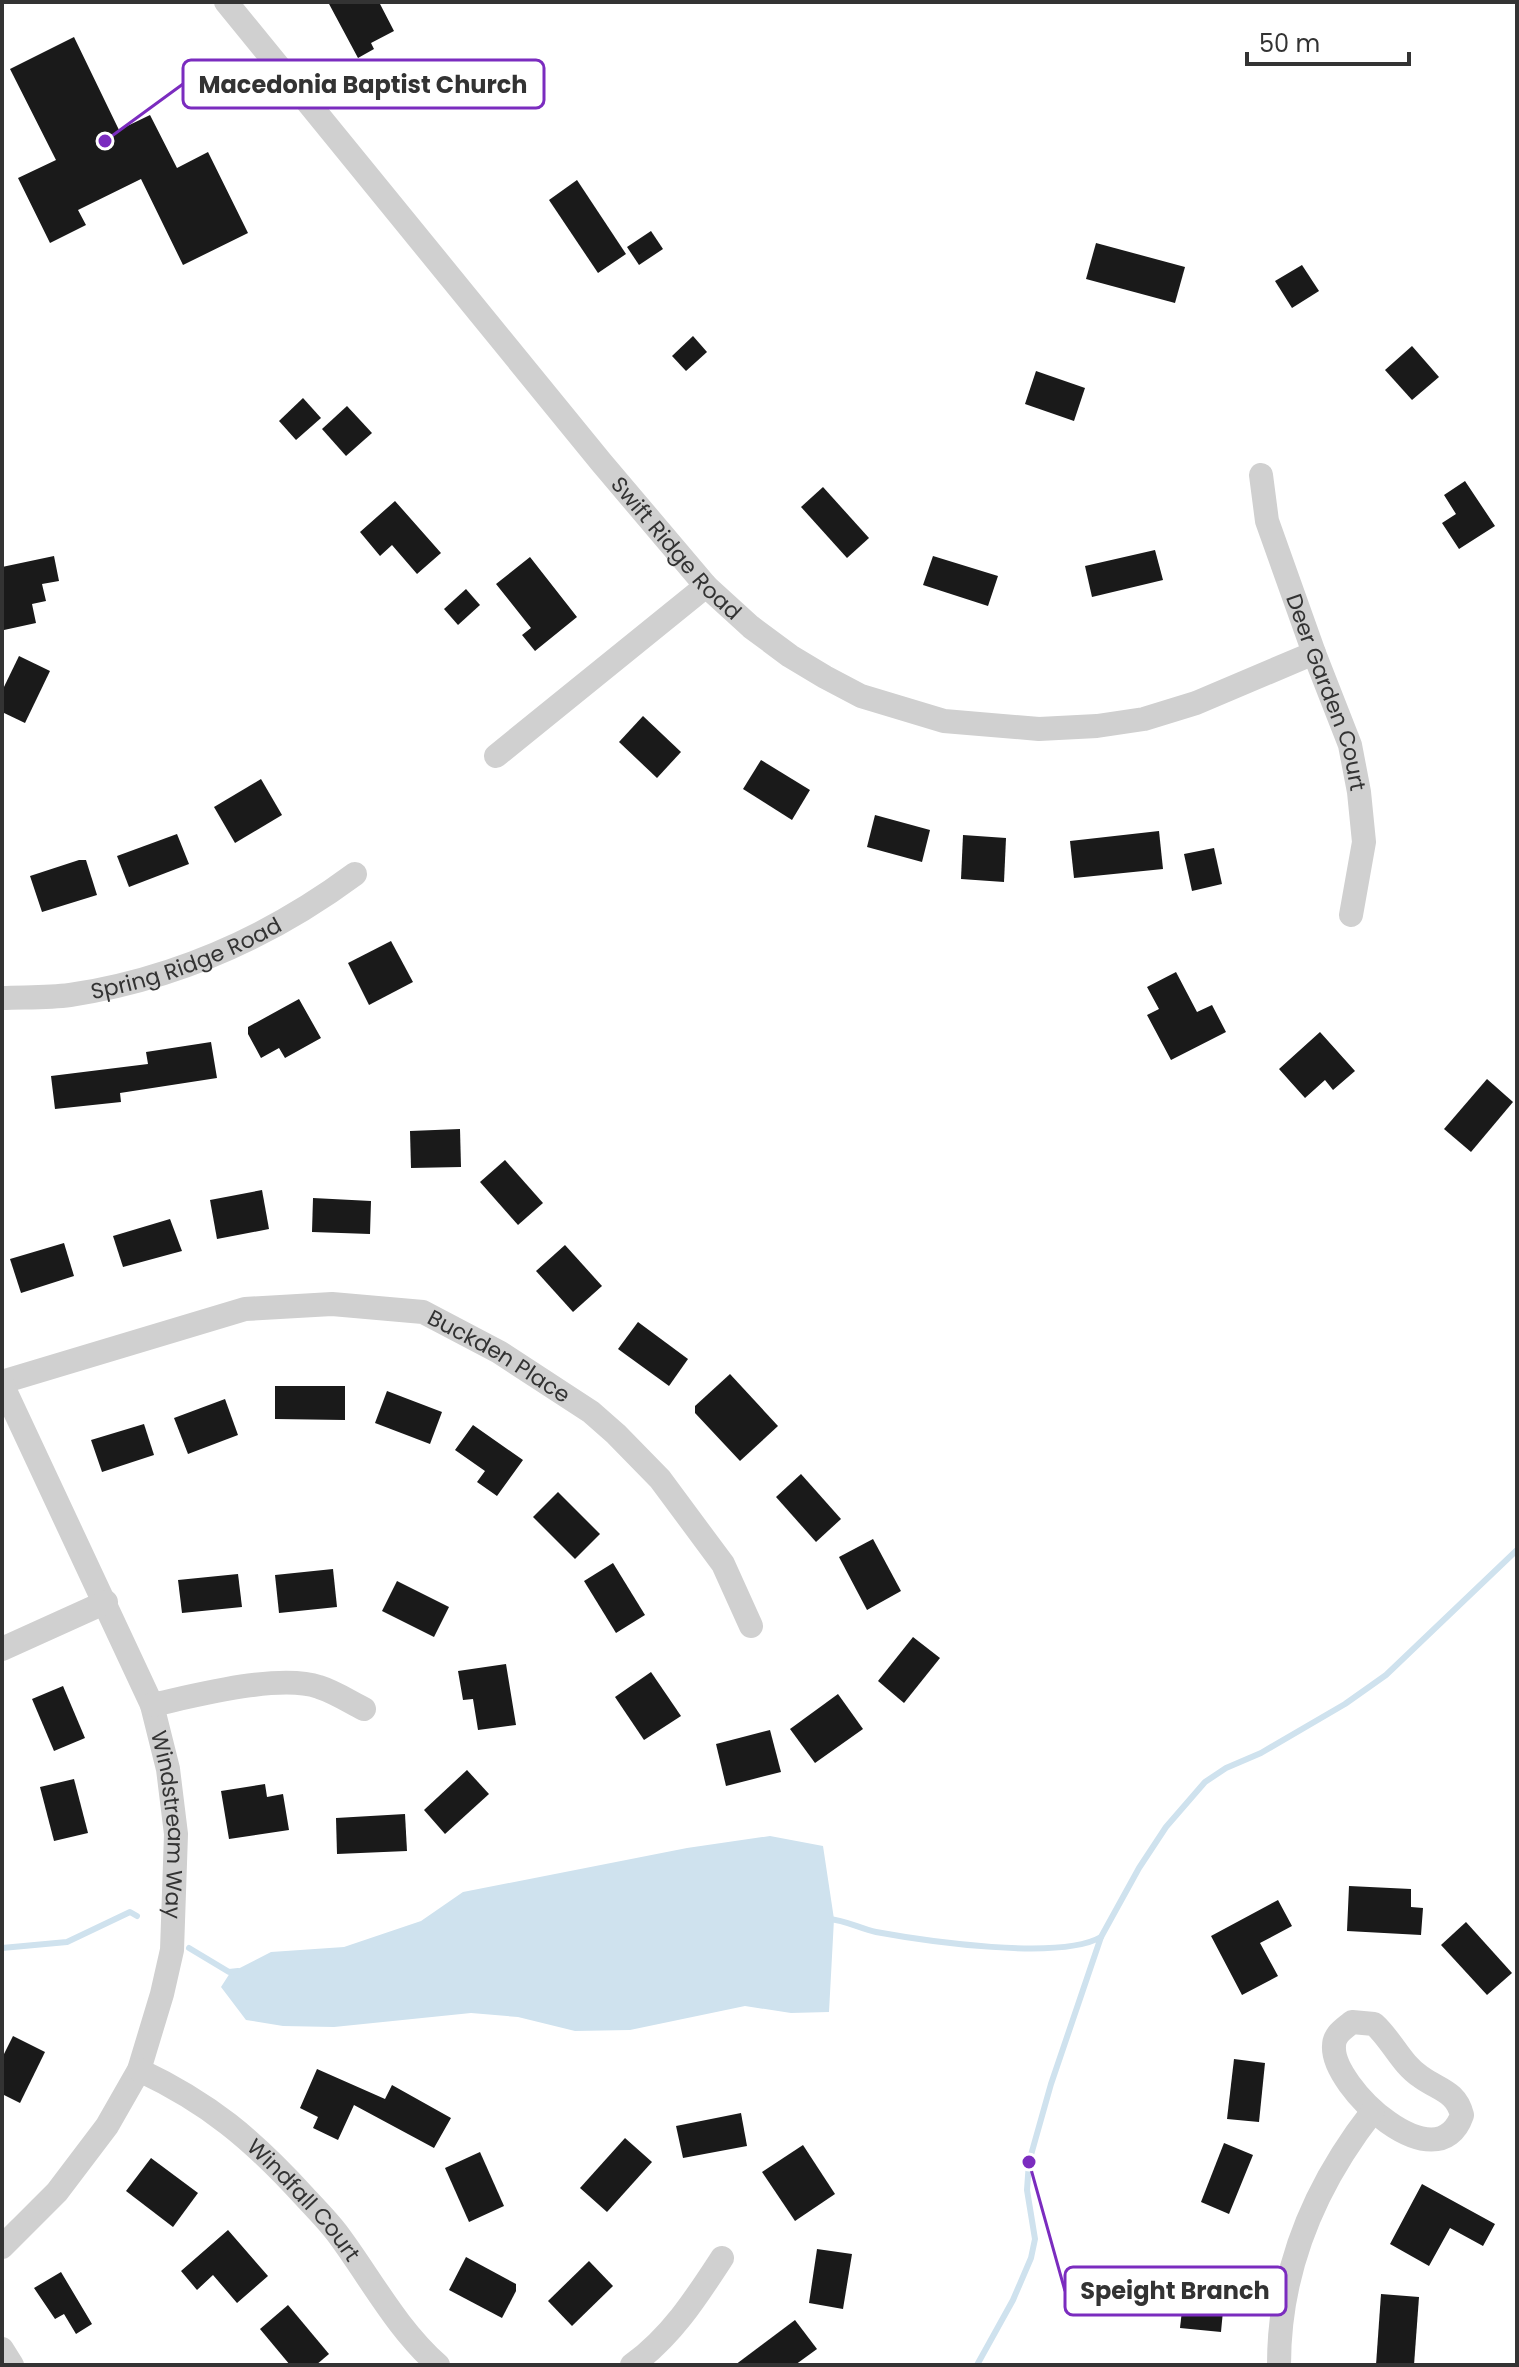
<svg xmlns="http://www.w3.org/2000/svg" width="1519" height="2367" font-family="Poppins,sans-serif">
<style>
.water{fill:#cfe2ee}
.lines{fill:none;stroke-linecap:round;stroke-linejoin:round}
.stream{stroke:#cfe2ee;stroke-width:6}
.building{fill:#1a1a1a}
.street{stroke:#d0d0d0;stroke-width:24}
.labels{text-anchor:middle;stroke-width:8;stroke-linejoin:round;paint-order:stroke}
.street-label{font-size:22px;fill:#333;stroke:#fff}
.leader{fill:none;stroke:#7b2cbf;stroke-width:3}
.callout-dot{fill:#7b2cbf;stroke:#fff;stroke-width:3}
.callout{fill:#fff;stroke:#7b2cbf;stroke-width:3}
.callout-label{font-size:24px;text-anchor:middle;font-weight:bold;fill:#333}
</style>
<rect width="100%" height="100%" fill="#fff"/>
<path class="water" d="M770 1836 823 1846 834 1919 829 2012 791 2013 745 2006 630 2030 575 2031 518 2017 471 2013 334 2027 283 2026 246 2020 221 1987 230 1973 271 1952 344 1947 421 1921 463 1892 687 1848Z"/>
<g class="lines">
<g class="stream">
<path d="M829 1919C845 1920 861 1929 876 1932 925 1941 1060 1961 1101 1937"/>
<path d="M2 1948 67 1942 130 1912 137 1916"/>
<path d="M189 1948 229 1972 238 1971"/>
<path d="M977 2365 1013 2300 1031 2258 1035 2239 1027 2190 1029 2162 1051 2084 1101 1937 1139 1868 1166 1827 1205 1782 1226 1768 1261 1753 1345 1704 1386 1675 1517 1550"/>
</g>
</g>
<g class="building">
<path d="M328 2H379L394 31 371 43 374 49 358 58Z"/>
<path d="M74 37 119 130 150 115 177 168 208 152 248 233 183 265 141 179 78 210 86 225 50 243 18 178 56 160 10 69Z"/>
<path d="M577 180 626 254 598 273 549 200Z"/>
<path d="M651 231 663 249 639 265 627 247Z"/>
<path d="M1096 243 1185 267 1175 303 1086 279Z"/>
<path d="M1302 265 1319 291 1292 308 1275 281Z"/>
<path d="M693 336 707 352 686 371 672 356Z"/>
<path d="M1412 346 1439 377 1412 400 1385 370Z"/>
<path d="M1036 371 1085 388 1074 421 1025 404Z"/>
<path d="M303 398 321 418 296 440 279 421Z"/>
<path d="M347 406 372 433 346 456 322 429Z"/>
<path d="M1465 481 1495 526 1459 549 1442 523 1456 514 1444 495Z"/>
<path d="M823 487 869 538 847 558 801 507Z"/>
<path d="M395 501 441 553 417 574 392 545 380 556 360 532Z"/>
<path d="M1155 550 1163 580 1092 597 1085 566Z"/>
<path d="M54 556 59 581 42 584 46 601 32 604 36 623 4 630 2 567Z"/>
<path d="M933 556 998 576 988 606 923 585Z"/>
<path d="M530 557 577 617 535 651 522 635 531 628 496 584Z"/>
<path d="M466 589 480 605 458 625 444 609Z"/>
<path d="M19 656 50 671 25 723 2 712V691Z"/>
<path d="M643 716 681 752 657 778 619 742Z"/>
<path d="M761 760 810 790 792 820 743 789Z"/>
<path d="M261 779 282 815 235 843 214 807Z"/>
<path d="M875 815 930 830 922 862 867 847Z"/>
<path d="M1159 831 1163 869 1074 878 1070 841Z"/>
<path d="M177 834 189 864 129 887 117 856Z"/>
<path d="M963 835 1006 838 1004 882 961 879Z"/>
<path d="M1214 848 1222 884 1192 891 1184 854Z"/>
<path d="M79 860H86L97 895 42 912 30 876Z"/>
<path d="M391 941 413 982 369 1005 348 963Z"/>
<path d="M1176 972 1197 1012 1212 1005 1226 1032 1171 1060 1147 1015 1159 1009 1147 987Z"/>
<path d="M299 999 321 1038 285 1058 279 1048 261 1058 248 1034V1027Z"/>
<path d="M1320 1032 1355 1071 1333 1090 1325 1080 1305 1098 1279 1069Z"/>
<path d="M211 1042 217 1078 120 1093 121 1102 55 1109 51 1076 148 1064 146 1052Z"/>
<path d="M1487 1079 1513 1102 1471 1152 1444 1129Z"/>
<path d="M460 1129 461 1167 411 1168 410 1131Z"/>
<path d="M505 1160 543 1203 518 1225 480 1182Z"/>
<path d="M262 1190 269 1229 217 1239 210 1200Z"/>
<path d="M313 1198 371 1201 370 1234 312 1232Z"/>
<path d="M170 1219 182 1251 123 1267 113 1236Z"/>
<path d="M64 1243 74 1276 21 1293 10 1259Z"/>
<path d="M565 1245 602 1286 573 1312 536 1271Z"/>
<path d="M638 1322 688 1359 669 1386 618 1349Z"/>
<path d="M730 1374 778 1426 740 1461 695 1413V1406Z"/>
<path d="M275 1386H345V1420L275 1419Z"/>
<path d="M387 1391 442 1412 430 1444 375 1423Z"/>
<path d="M225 1399 238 1435 188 1454 174 1418Z"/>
<path d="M144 1424 154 1455 102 1472 91 1440Z"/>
<path d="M473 1425 523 1460 497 1496 477 1482 485 1471 455 1450Z"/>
<path d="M801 1474 841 1519 816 1542 776 1497Z"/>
<path d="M558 1492 600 1534 575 1559 533 1517Z"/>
<path d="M873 1539 901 1591 867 1610 839 1557Z"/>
<path d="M613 1563 645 1615 616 1633 584 1581Z"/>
<path d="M333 1569 337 1607 279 1613 275 1575Z"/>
<path d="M238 1574 242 1607 182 1613 178 1580Z"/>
<path d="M397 1581 449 1607 434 1637 382 1611Z"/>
<path d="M913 1637 940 1658 904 1703 878 1681Z"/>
<path d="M506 1664 516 1725 478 1730 473 1699 463 1700 458 1671Z"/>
<path d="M651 1672 681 1716 644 1740 615 1697Z"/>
<path d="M63 1686 85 1738 54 1751 32 1699Z"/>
<path d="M838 1694 863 1729 815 1763 790 1729Z"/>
<path d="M770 1730 781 1772 726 1786 716 1744Z"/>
<path d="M467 1770 489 1794 445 1834 424 1810Z"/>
<path d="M74 1779 88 1833 54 1841 40 1787Z"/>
<path d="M265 1784 267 1797 283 1794 289 1830 229 1839 221 1791Z"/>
<path d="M405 1814 407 1851 337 1854 336 1818Z"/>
<path d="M1349 1886 1411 1889V1907L1423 1908 1421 1935 1347 1931Z"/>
<path d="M1278 1900 1292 1926 1260 1943 1278 1976 1242 1995 1211 1936Z"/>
<path d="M1466 1922 1512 1973 1487 1995 1441 1945Z"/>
<path d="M13 2036 45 2052 20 2103 2 2094V2058Z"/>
<path d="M1234 2059 1265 2063 1259 2122 1227 2119Z"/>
<path d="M317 2069 385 2099 392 2085 451 2118 434 2148 354 2105 338 2140 313 2128 318 2117 300 2108Z"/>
<path d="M741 2113 747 2146 683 2158 676 2126Z"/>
<path d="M625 2138 652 2162 607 2212 580 2188Z"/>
<path d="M1224 2143 1253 2155 1229 2214 1201 2202Z"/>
<path d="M803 2145 835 2194 795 2221 762 2172Z"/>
<path d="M480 2152 504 2206 469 2222 445 2168Z"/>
<path d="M151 2158 198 2193 173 2227 126 2191Z"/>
<path d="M1422 2184 1495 2224 1483 2246 1450 2228 1429 2266 1390 2244Z"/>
<path d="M228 2230 268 2276 237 2303 213 2275 197 2290 181 2271Z"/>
<path d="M817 2249 852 2254 843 2309 809 2303Z"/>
<path d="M466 2257 516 2284V2291L502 2318 449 2290Z"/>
<path d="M589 2261 613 2286 572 2326 548 2301Z"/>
<path d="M61 2272 92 2324 76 2334 64 2314 55 2319 34 2288Z"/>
<path d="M1186 2275 1226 2279 1221 2332 1180 2328Z"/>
<path d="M1381 2294 1419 2297 1414 2365H1376Z"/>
<path d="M288 2305 329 2354 316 2365H290L260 2329Z"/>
<path d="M795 2320 817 2349 795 2365H735Z"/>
</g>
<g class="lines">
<g class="street">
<path id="s1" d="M226 2 601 462 706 586 751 627 790 656 825 677 861 696 944 721 1039 729 1097 726 1144 719 1196 703 1314 653"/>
<path id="s2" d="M1261 475 1267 521 1314 653 1350 745 1359 792 1364 842 1351 915"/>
<path d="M496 756 706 586"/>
<path id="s3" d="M2 998C24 997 48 998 70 995 175 979 270 937 355 874"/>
<path id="s4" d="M2 1382 245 1309 332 1304 423 1312 499 1352 591 1412 616 1434 660 1479 723 1564 751 1626"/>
<path id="s5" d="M2 1384 152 1705 168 1769 176 1834 172 1950 162 1994 139 2070 107 2126 57 2192 2 2247"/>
<path d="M2 1649 106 1602"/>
<path d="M152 1705C194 1696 279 1673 319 1687 335 1692 350 1702 364 1709"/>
<path d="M1352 2022 1374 2024C1392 2040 1401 2064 1421 2077 1439 2090 1456 2091 1462 2115 1438 2185 1331 2087 1334 2046 1334 2034 1344 2029 1352 2022Z"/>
<path id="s6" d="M139 2070C209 2103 252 2139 304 2196 315 2208 327 2220 337 2233 370 2277 396 2328 438 2365"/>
<path d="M2 2349 12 2365"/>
<path d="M632 2365C671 2337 696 2298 722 2258"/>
<path d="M1279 2365C1279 2270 1315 2185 1373 2111"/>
</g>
</g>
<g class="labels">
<g class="street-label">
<text dy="8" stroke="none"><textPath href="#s1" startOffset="708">Swift Ridge Road</textPath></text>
<text dy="8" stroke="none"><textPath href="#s2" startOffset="228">Deer Garden Court</textPath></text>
<text dy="8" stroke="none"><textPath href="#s3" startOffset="190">Spring Ridge Road</textPath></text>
<text dy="8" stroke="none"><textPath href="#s4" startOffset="520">Buckden Place</textPath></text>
<text dy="8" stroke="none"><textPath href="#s5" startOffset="476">Windstream Way</textPath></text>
<text dy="8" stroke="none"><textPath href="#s6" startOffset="212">Windfall Court</textPath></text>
</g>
</g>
<path class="leader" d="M105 141L183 84M1029 2162L1065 2291"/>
<g class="callout-dot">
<circle cx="105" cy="141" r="8"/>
<circle cx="1029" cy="2162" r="8"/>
</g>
<g class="callout">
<rect x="183" y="60" width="361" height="48" rx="8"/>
<rect x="1065" y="2267" width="221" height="48" rx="8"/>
</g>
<g class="callout-label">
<text x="363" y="93">Macedonia Baptist Church</text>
<text x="1175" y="2299">Speight Branch</text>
</g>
<rect width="1519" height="2367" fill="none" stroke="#333333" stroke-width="8"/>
<path d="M1247 52v12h162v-12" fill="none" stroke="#333333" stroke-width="4"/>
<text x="1259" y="52" font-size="24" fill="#333333" stroke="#ffffff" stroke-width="6" paint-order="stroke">50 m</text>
</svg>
